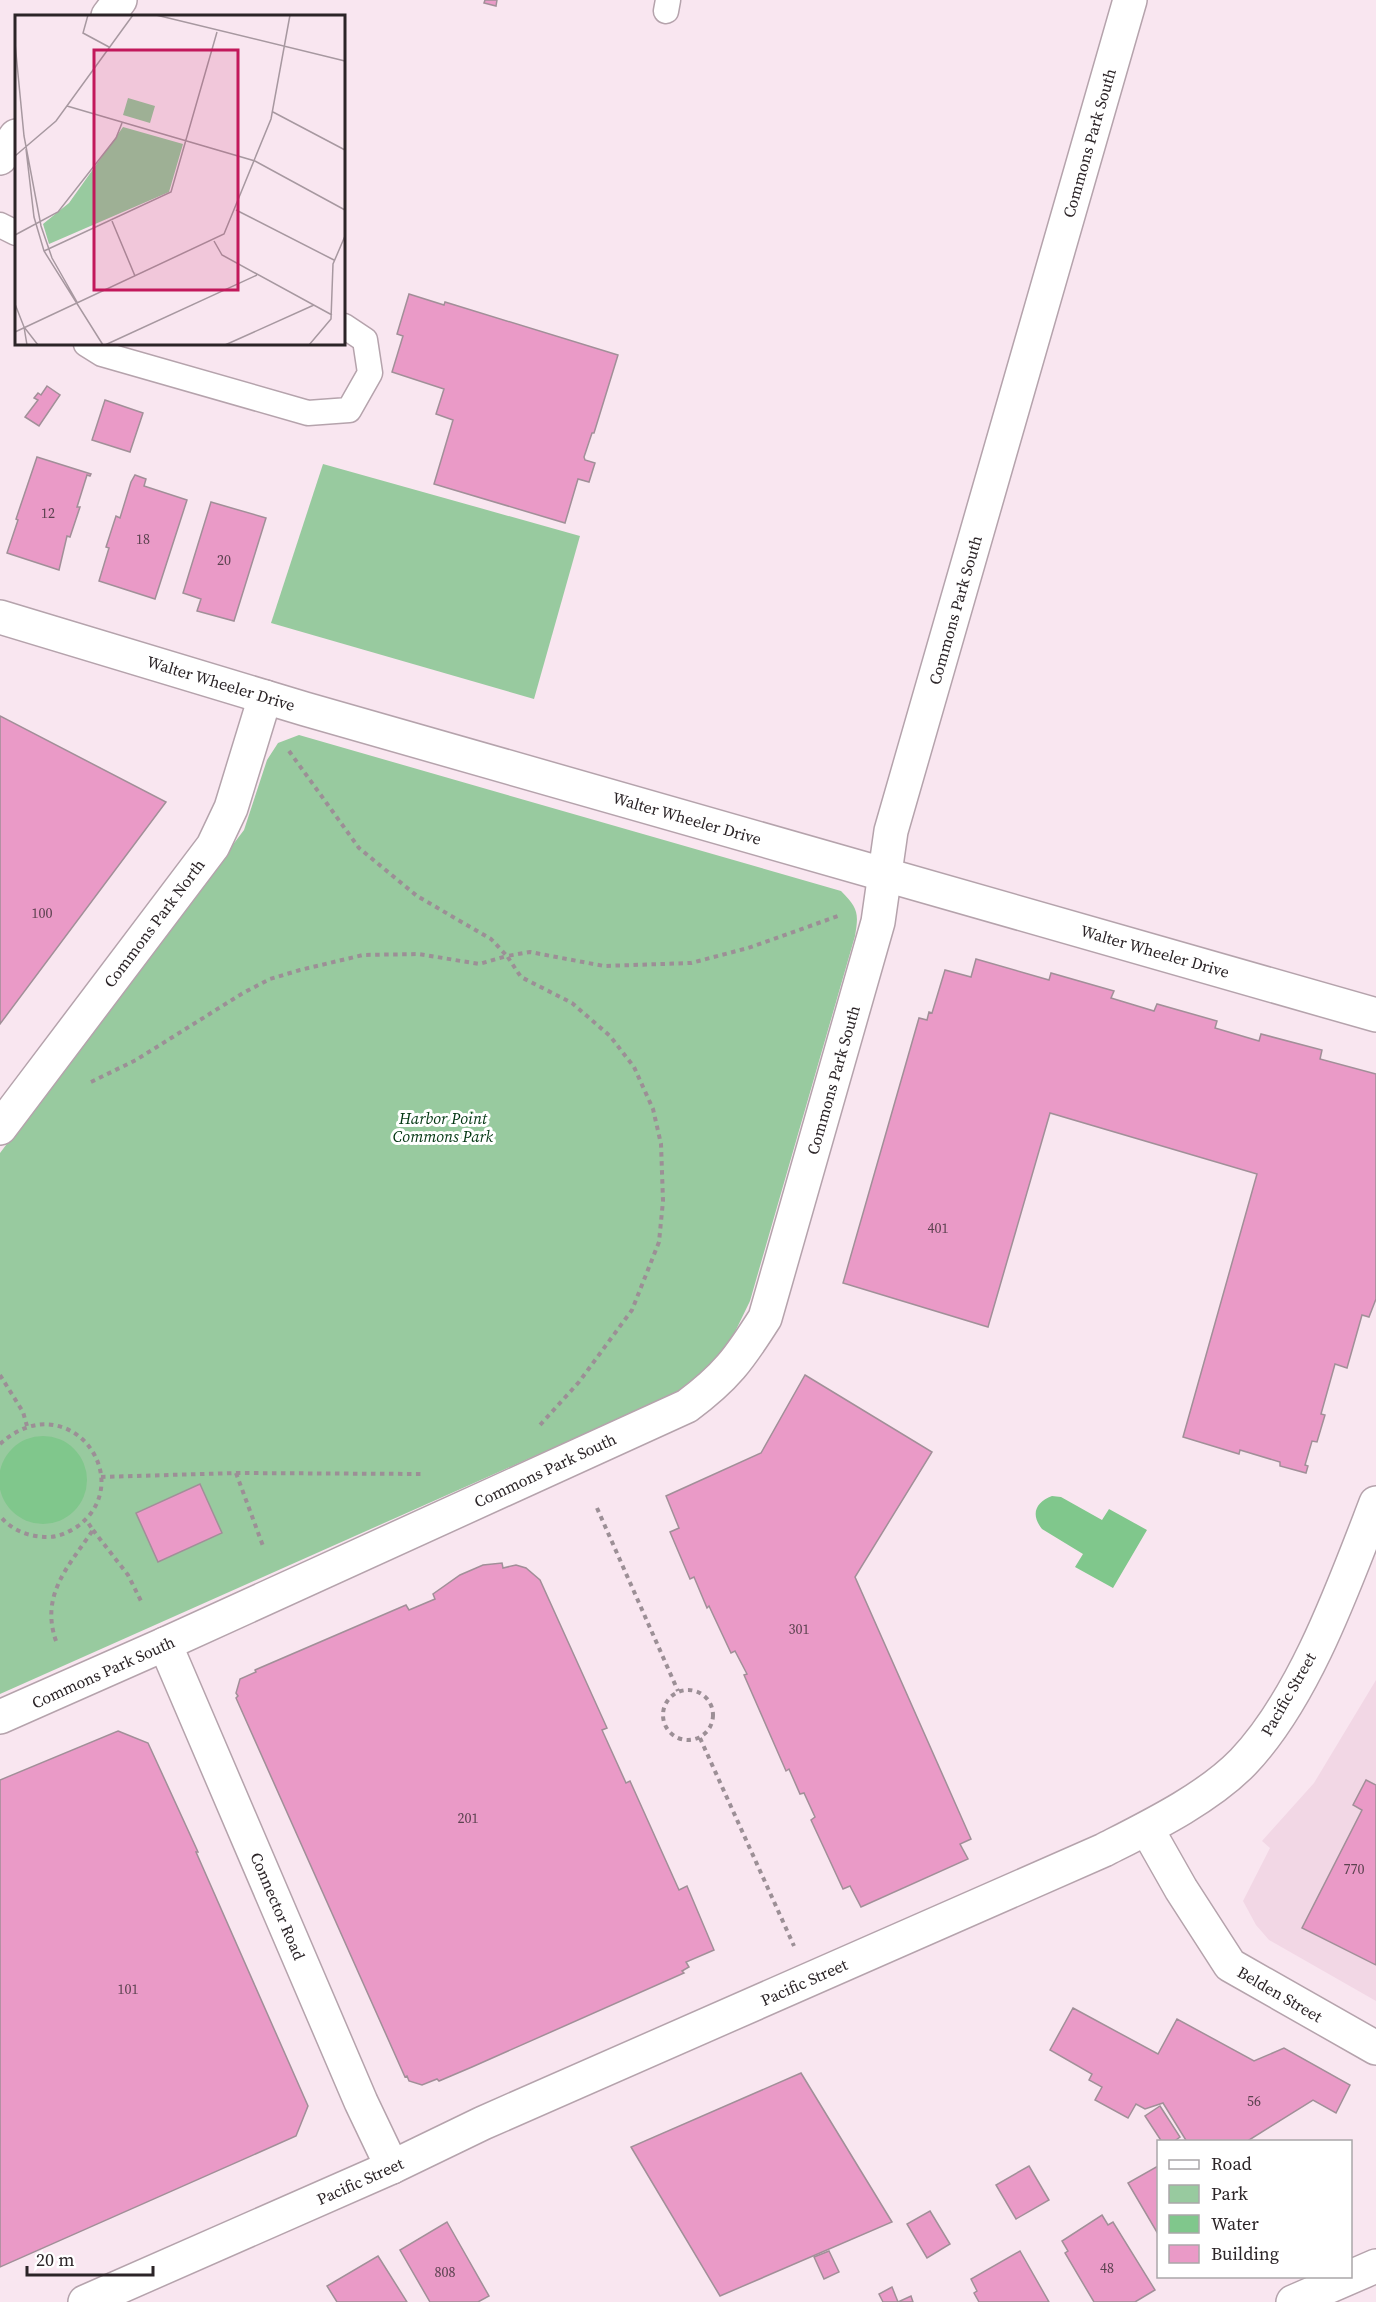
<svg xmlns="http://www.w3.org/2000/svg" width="1376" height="2302" font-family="'Source Serif 4',serif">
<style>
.built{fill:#f2d7e5}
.green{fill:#98ca9f}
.water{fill:#80c78c}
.building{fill:#ea9ac7;stroke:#a18f98;stroke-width:1.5}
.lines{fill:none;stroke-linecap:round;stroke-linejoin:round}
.service-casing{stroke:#b5a3ac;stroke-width:27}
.minor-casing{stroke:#b5a3ac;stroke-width:36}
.tertiary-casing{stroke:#b5a3ac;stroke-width:36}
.path{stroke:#9c8f96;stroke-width:4;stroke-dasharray:4.5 4.5;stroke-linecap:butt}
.service{stroke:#fff;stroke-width:24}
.minor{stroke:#fff;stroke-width:33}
.tertiary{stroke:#fff;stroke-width:33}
.labels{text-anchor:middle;stroke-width:6;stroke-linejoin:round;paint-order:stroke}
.number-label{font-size:14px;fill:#5b424f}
.street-label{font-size:16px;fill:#2b2427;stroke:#fff}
.park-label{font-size:16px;font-style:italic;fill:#003510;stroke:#fff}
.inset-road{fill:none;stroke:#a798a0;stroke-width:1.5}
.view{fill:#c2185b;fill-opacity:0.15;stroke:#c2185b;stroke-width:3}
.inset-edge{fill:none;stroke:#2b2427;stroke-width:3}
</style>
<rect width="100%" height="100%" fill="#f9e6f0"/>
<path class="built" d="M1376 1680V2001L1269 1940 1256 1925 1243 1901 1270 1848 1262 1841 1314 1783Z"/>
<g class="green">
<path d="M323 464 580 536 534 699 271 623Z"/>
<path d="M299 735 841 891C858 908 859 913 855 936L750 1301 734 1334 714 1363 674 1394 0 1694V1153L244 830 267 760 278 743Z"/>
</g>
<g class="water">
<circle cx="43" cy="1480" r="44"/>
<path d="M1052 1496 1061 1497 1102 1520 1109 1509 1147 1530 1113 1588 1075 1567 1083 1554 1042 1529C1030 1514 1036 1502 1052 1496Z"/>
</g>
<g class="building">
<path d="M485 0H497L496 6 484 3Z"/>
<path d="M409 294 444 305 445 302 618 355 594 433H592L584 457 585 460 595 463 589 482 578 479 565 523 434 484 453 420 436 414 444 389 392 372 403 336 397 334Z"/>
<path d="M47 386 60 395 39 426 25 417 38 400 34 398 38 393 41 395Z"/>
<path d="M105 400 143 413 130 452 92 440Z"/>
<path d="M37 457 91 474 90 476 87 475 77 507H80L70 537 67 536 59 570 7 553 18 520 16 519Z"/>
<path d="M135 475 146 479 144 486 187 500 155 599 99 581 109 548 106 547 116 516 120 518 131 482Z"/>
<path d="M211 502 266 518 234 621 197 611 201 599 183 593Z"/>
<path d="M0 716 166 802 0 1024Z"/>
<path d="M976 959 1049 980 1051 973 1114 991 1111 998 1154 1011 1157 1004 1217 1021 1215 1028 1259 1041 1261 1034 1322 1050 1320 1059 1376 1074V1299L1369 1317 1362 1315 1347 1368 1335 1364 1321 1414 1325 1415 1317 1442 1312 1441 1305 1465 1308 1466 1306 1473 1280 1466V1462L1240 1450 1239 1454 1183 1437 1257 1174 1050 1113 988 1327 843 1283 919 1018 927 1020 929 1012 932 1013 945 970 971 977Z"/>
<path d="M805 1375 932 1452 855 1577 971 1839 960 1844 968 1859 861 1907 850 1886 843 1889 811 1820 815 1817 804 1793 800 1794 789 1769 786 1771 744 1675 747 1674 735 1651 731 1653 709 1606 707 1608 694 1577 690 1579 670 1532 679 1528 666 1496 761 1453Z"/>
<path d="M200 1484 222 1533 158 1562 136 1513Z"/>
<path d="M502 1563 503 1568 516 1565 526 1568 540 1580 607 1728 602 1730 626 1783 630 1781 679 1890 687 1886 714 1950 686 1962 689 1967 682 1971 684 1973 472 2067 439 2081 437 2079 422 2085 409 2081 407 2076 405 2077 236 1698 238 1696 236 1693 240 1679 256 1672 255 1670 406 1605 409 1610 435 1599 433 1594 460 1575 483 1565Z"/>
<path d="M118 1731 148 1743 198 1852H196L308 2106 296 2136 0 2267V1780Z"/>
<path d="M1366 1780 1376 1785V1965L1302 1928 1362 1810 1353 1805Z"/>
<path d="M1073 2008 1158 2054 1177 2019 1254 2061 1284 2048 1350 2085 1336 2113 1313 2100 1246 2142H1187L1163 2103 1145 2109 1136 2104 1128 2118 1095 2100 1102 2087 1089 2080 1092 2074 1050 2050Z"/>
<path d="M801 2073 892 2222 720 2296 631 2147Z"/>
<path d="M1160 2106 1180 2137 1173 2142H1162L1145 2116Z"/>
<path d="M1029 2166 1049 2200 1016 2219 996 2185Z"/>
<path d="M1158 2166V2234L1128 2183Z"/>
<path d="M930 2211 950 2244 927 2258 907 2224Z"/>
<path d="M1102 2215 1108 2225 1113 2222 1155 2290 1135 2302H1094L1065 2253 1068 2251 1062 2241Z"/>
<path d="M447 2222 489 2296 478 2302H430L400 2250Z"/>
<path d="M829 2251 839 2272 824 2279 814 2257Z"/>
<path d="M1020 2251 1049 2302H979L974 2293 977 2291 971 2279Z"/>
<path d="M378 2256 407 2302H337L327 2286Z"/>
<path d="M892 2287 898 2302 911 2296 913 2302H883L879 2294Z"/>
</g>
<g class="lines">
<g class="service-casing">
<g id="service">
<path d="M666 11 668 0"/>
<path d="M0 225 16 233"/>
<path d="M86 344 102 354 308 413 349 410 370 373 365 340 344 326"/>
</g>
</g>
<g class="minor-casing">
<g id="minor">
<path d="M0 617 305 709 1376 1015"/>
<path d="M0 1128 213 846 231 808 265 697"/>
<path d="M165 1644 361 2102 392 2167"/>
<path d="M0 1717 165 1644 687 1406C726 1377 739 1359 765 1318L878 922 891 831 1130 0"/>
<path d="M1147 1829 1181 1889 1230 1965 1376 2048"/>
<path d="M1293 2302 1376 2266"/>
</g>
</g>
<g class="tertiary-casing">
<g id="tertiary">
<path d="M108 16 120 0"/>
<path d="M0 158 16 136"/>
<path d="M85 2302 392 2167 483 2123 1104 1850C1149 1827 1207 1799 1243 1762 1304 1698 1344 1586 1376 1503"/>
</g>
</g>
<g class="path">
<path d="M289 751 359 848 417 896 491 939 507 956 530 952 604 966 691 963 748 948 841 915"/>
<path d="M91 1082 136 1060 243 993 270 979 300 970 363 955 419 954 479 964 507 956 521 977 572 1003 610 1036 634 1067 653 1109 661 1144 663 1201 659 1242 632 1310 579 1382 540 1425"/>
<path d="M0 1375 23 1412 27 1426"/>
<path d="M0 1444C67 1383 140 1479 78 1526 69 1532 59 1537 48 1537 30 1537 12 1531 0 1516"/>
<path d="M236 1473 263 1546"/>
<path d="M101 1477 236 1473 422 1474"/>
<path d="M597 1508 678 1691"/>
<path d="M93 1530 128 1575 142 1603"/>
<path d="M56 1641C40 1595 68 1567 93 1530L86 1520"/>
<circle cx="688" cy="1715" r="25"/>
<path d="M700 1738 794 1946"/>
</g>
<use href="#service" class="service"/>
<use href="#minor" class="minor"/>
<use href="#tertiary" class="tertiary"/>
</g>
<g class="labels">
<g class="number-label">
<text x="48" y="518">12</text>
<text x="143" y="544">18</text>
<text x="224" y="565">20</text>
<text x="42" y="918">100</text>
<text x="938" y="1233">401</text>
<text x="799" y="1634">301</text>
<text x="468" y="1823">201</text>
<text x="1354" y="1874">770</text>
<text x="128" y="1994">101</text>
<text x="1254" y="2106">56</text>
<text x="1107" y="2273">48</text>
<text x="445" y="2277">808</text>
</g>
<g class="street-label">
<text transform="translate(1089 143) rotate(-74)" y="6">Commons Park South</text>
<text transform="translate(955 610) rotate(-74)" y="6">Commons Park South</text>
<text transform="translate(221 683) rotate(17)" y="6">Walter Wheeler Drive</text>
<text transform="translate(687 818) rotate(16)" y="6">Walter Wheeler Drive</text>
<text transform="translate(154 923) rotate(-53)" y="6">Commons Park North</text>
<text transform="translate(1155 951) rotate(16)" y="6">Walter Wheeler Drive</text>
<text transform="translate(833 1080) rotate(-74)" y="6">Commons Park South</text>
<text transform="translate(545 1470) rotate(-25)" y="6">Commons Park South</text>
<text transform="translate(103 1672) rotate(-24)" y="6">Commons Park South</text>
<text transform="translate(1288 1694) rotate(-60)" y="6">Pacific Street</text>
<text transform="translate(278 1906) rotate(67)" y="6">Connector Road</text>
<text transform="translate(804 1982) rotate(-24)" y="6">Pacific Street</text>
<text transform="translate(1280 1994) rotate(30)" y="6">Belden Street</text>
<text transform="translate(360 2181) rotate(-24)" y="6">Pacific Street</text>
</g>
<g class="park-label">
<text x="443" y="1124">Harbor Point<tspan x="443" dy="18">Commons Park</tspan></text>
</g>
</g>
<g transform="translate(15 15)">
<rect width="330" height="330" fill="#f9e6f0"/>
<path d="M113 83 140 91 135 108 108 100ZM108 112 168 129 154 177 34 229 28 209 54 188Z" fill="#98ca9f"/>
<path class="inset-road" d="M73 0 68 18 94 32M141 0 330 46M0 28 9 121 26 211 37 243 62 287M52 91 240 146 330 195M258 97 330 135M11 134 19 202 29 236 88 330M0 141 41 106 118 0M221 195 319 245M97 206 120 261M0 220 43 197 101 123 107 108M199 226 207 240 317 300M29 236 156 177 202 17M0 289 9 312 23 330M9 312 12 330M0 317 209 219 256 104 275 0M90 330 242 260M210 330 299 290M294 330 316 304 318 249 330 221"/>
<path class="view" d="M79 35H223V275H79Z"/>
<rect width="330" height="330" class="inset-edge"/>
</g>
<rect x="1157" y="2140" width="195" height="138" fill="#ffffff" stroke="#aaa7a9" stroke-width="1.5"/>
<rect x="1169" y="2160" width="30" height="9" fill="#ffffff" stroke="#aaa7a9" stroke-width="1.5"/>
<text x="1211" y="2170" font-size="18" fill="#2b2427">Road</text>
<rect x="1169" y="2185" width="30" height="18" fill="#98ca9f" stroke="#aaa7a9" stroke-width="1.5"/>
<text x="1211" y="2200" font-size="18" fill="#2b2427">Park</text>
<rect x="1169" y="2215" width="30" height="18" fill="#80c78c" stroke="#aaa7a9" stroke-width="1.5"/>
<text x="1211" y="2230" font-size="18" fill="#2b2427">Water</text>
<rect x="1169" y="2245" width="30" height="18" fill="#ea9ac7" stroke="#aaa7a9" stroke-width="1.5"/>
<text x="1211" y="2260" font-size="18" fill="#2b2427">Building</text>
<path d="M27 2266v9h126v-9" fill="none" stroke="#2b2427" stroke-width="3"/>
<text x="36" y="2266" font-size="18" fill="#2b2427" stroke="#ffffff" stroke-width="4.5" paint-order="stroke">20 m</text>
</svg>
